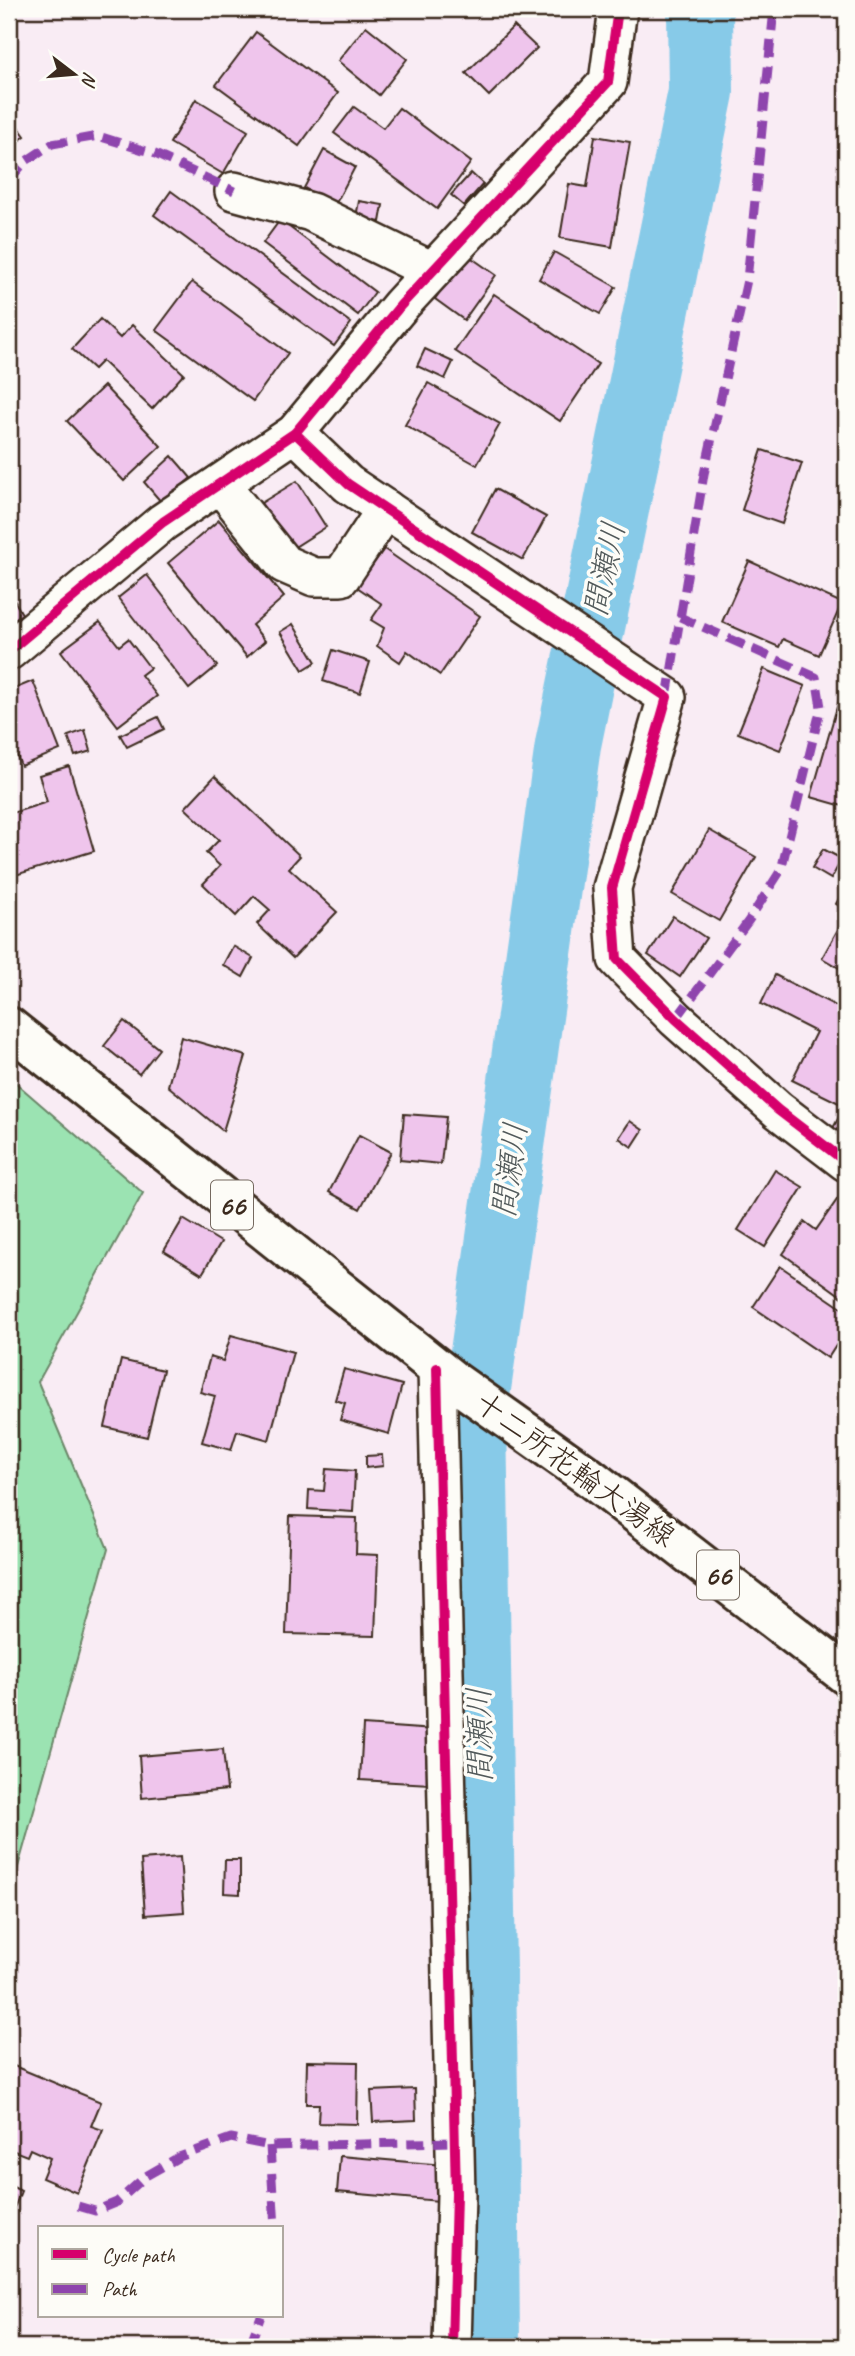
<svg xmlns="http://www.w3.org/2000/svg" width="855" height="2356" font-family="Caveat,'Klee One',sans-serif">
<style>
.green{fill:#9be3b2;stroke:#6b8668;stroke-width:2}
.lines{fill:none;stroke-linecap:round;stroke-linejoin:round}
.river{stroke:#87cae8;stroke-width:66}
.building{fill:#efc5ec;stroke:#3b2a1e;stroke-width:2}
.minor-casing{stroke:#3b2a1e;stroke-width:42}
.major-casing{stroke:#3b2a1e;stroke-width:44}
.minor{stroke:#fdfcf7;stroke-width:37}
.major{stroke:#fdfcf7;stroke-width:38}
.quiet{stroke:#8e44ad;stroke-width:9;stroke-dasharray:18 9;stroke-linecap:butt}
.cycleway-casing{stroke:#fdfcf7;stroke-width:15}
.cycleway{stroke:#d6006c;stroke-width:10}
.labels{text-anchor:middle;stroke-width:7;stroke-linejoin:round;paint-order:stroke}
.shield{fill:#fdfcf7;stroke:#75695f;stroke-width:2}
.shield-label{font-size:28px;font-weight:bold;fill:#3b2a1e}
.street-label{font-size:30px;fill:#3b2a1e;stroke:#fdfcf7}
.water-label{font-size:32px;font-style:italic;fill:#525a5b;stroke:#fdfcf7}
</style>
<rect width="100%" height="100%" fill="#f9ecf4"/>
<filter id="ink" filterUnits="userSpaceOnUse"><feTurbulence type="fractalNoise" baseFrequency=".0143" numOctaves="2"/><feDisplacementMap in="SourceGraphic" scale="14" xChannelSelector="R" yChannelSelector="G"/><feConvolveMatrix kernelMatrix="1 2 1 2 8 2 1 2 1" color-interpolation-filters="sRGB"/></filter>
<g filter="url(#ink)">
<path class="green" d="M9 1077 143 1193 38 1382 108 1549 9 1899Z"/>
<g class="lines">
<path class="river" d="M487 2347 485 2095 474 1417 568 745 701 92 700 9"/>
</g>
<g class="building">
<path d="M366 26 407 59 379 95 338 61Z"/>
<path d="M514 26 537 48 489 96 466 73Z"/>
<path d="M256 32 338 93 299 146 216 85Z"/>
<path d="M196 99 248 131 223 174 170 143Z"/>
<path d="M354 107 383 128 399 108 471 162 437 209 334 133Z"/>
<path d="M9 114 25 136 9 148Z"/>
<path d="M595 136 630 142 612 247 560 238 569 184 587 187Z"/>
<path d="M324 150 355 167 335 205 304 188Z"/>
<path d="M471 173 483 184 464 206 451 195Z"/>
<path d="M171 191 351 323 334 346 154 215Z"/>
<path d="M359 201 383 205 380 222 356 217Z"/>
<path d="M280 220 375 292 358 315 263 243Z"/>
<path d="M554 252 616 287 600 314 539 279Z"/>
<path d="M466 254 496 275 464 320 435 299Z"/>
<path d="M192 282 288 353 253 401 156 330Z"/>
<path d="M494 294 598 364 560 421 455 351Z"/>
<path d="M100 319 120 338 132 325 184 374 152 409 102 361 94 369 72 349Z"/>
<path d="M425 349 453 362 445 379 417 366Z"/>
<path d="M428 383 500 424 477 465 405 425Z"/>
<path d="M104 386 161 446 124 481 67 421Z"/>
<path d="M762 450 802 463 782 524 742 510Z"/>
<path d="M172 456 191 478 162 503 144 482Z"/>
<path d="M297 481 326 527 290 550 261 503Z"/>
<path d="M495 489 546 517 523 560 472 532Z"/>
<path d="M219 520 284 597 252 625 265 641 247 657 168 563Z"/>
<path d="M384 549 480 616 440 675 407 651 400 662 377 646 384 628 371 620 382 604 357 587Z"/>
<path d="M749 561 842 603 819 655 783 639 779 647 722 622Z"/>
<path d="M147 575 217 666 189 689 118 598Z"/>
<path d="M9 591 22 614 9 622Z"/>
<path d="M100 622 119 646 128 639 150 668 141 675 157 696 118 726 61 651Z"/>
<path d="M293 624 316 662 303 670 280 632Z"/>
<path d="M333 650 370 662 360 693 323 681Z"/>
<path d="M764 669 805 686 780 750 738 733Z"/>
<path d="M33 681 60 750 21 766 9 735V691Z"/>
<path d="M841 693 846 695V807L811 797Z"/>
<path d="M158 717 164 729 127 747 120 735Z"/>
<path d="M85 730 91 751 75 756 68 736Z"/>
<path d="M69 766 94 851 9 877V814L47 802 39 775Z"/>
<path d="M215 776 300 856 289 868 337 912 293 958 257 924 270 910 254 896 236 916 203 884 220 866 206 853 219 840 185 808Z"/>
<path d="M709 830 756 857 719 921 672 894Z"/>
<path d="M823 849 842 859 831 879 812 868Z"/>
<path d="M846 886V910L836 904Z"/>
<path d="M846 915V972L822 958Z"/>
<path d="M673 916 706 938 680 977 648 955Z"/>
<path d="M233 946 253 958 243 977 223 965Z"/>
<path d="M775 975 846 1011V1135L833 1128 845 1106 792 1080 816 1032 761 1004Z"/>
<path d="M124 1021 159 1049 139 1074 104 1046Z"/>
<path d="M181 1037 246 1056 223 1131 168 1086Z"/>
<path d="M404 1114 446 1117 441 1164 400 1160Z"/>
<path d="M630 1121 643 1130 632 1147 619 1138Z"/>
<path d="M359 1135 391 1152 360 1209 329 1192Z"/>
<path d="M775 1170 803 1187 765 1247 738 1230Z"/>
<path d="M839 1197 846 1202V1295L844 1298 783 1254 805 1222 816 1230Z"/>
<path d="M183 1219 221 1242 202 1274 164 1251Z"/>
<path d="M780 1266 846 1311V1330L828 1358 753 1307Z"/>
<path d="M231 1335 293 1352 269 1440 237 1431 231 1450 202 1442 215 1396 200 1392 210 1357 223 1361Z"/>
<path d="M121 1360 163 1370 147 1437 105 1427Z"/>
<path d="M344 1369 402 1385 389 1434 340 1420 345 1403 335 1400Z"/>
<path d="M382 1455 383 1466 366 1468V1456Z"/>
<path d="M326 1469 355 1471 353 1512 308 1509 309 1490 324 1491Z"/>
<path d="M290 1516 357 1518 356 1554 378 1555 375 1636 286 1634Z"/>
<path d="M363 1725 434 1730 430 1784 360 1780Z"/>
<path d="M223 1749 227 1790 142 1798 139 1756Z"/>
<path d="M180 1857 184 1912 145 1915 141 1860Z"/>
<path d="M225 1860H240V1894L224 1893Z"/>
<path d="M307 2061 358 2062 357 2124 318 2123 319 2104H306Z"/>
<path d="M9 2064 101 2102 91 2126 103 2130 77 2193 42 2178 50 2158 30 2149 27 2156 9 2149 12 2138 9 2137Z"/>
<path d="M415 2089 416 2120 373 2122 371 2091Z"/>
<path d="M340 2156 443 2165 439 2201 337 2192Z"/>
<path d="M9 2185 21 2191 9 2221Z"/>
</g>
<g class="lines">
<g class="minor-casing">
<g id="minor">
<path d="M234 191 311 212 432 271"/>
<path d="M295 433 348 484 667 697 612 888 617 959 676 1019 778 1110 846 1162"/>
<path d="M220 484 284 564 314 577H341L386 509"/>
<path d="M9 651 163 522 295 433 401 305 608 82 618 9"/>
<path d="M437 1368 456 2194 452 2347"/>
</g>
</g>
<g class="major-casing">
<path id="major" d="M9 1027 455 1382 588 1476 846 1675"/>
</g>
<use href="#minor" class="minor"/>
<use href="#major" class="major"/>
<g class="quiet">
<path d="M9 180 26 161 52 144 98 136 153 153 234 191"/>
<path d="M667 697 704 474 747 280 774 9"/>
<path d="M676 1019 749 920 781 870 821 707 816 677 680 617"/>
<path d="M270 2146 275 2228"/>
<path d="M78 2206 95 2211 117 2202 146 2176 179 2157 231 2138 270 2146 454 2142"/>
<path d="M249 2347 261 2316"/>
</g>
<g class="cycleway-casing">
<g id="cycleway">
<path d="M295 433 348 484 667 697 612 888 617 959 676 1019 778 1110 846 1162"/>
<path d="M9 651 163 522 295 433 401 305 608 82 618 9"/>
<path d="M437 1368 456 2194 452 2347"/>
</g>
</g>
<use href="#cycleway" class="cycleway"/>
</g>
</g>
<g class="labels">
<g class="shield">
<rect x="211" y="1180.5" width="42" height="49" rx="5"/>
<rect x="697" y="1550.5" width="42" height="49" rx="5"/>
</g>
<g class="shield-label">
<text x="232" y="1215">66</text>
<text x="718" y="1585">66</text>
</g>
<g class="street-label">
<text transform="translate(575 1469) rotate(36)" y="10">十二所花輪大湯線</text>
</g>
<g class="water-label">
<text transform="translate(604 569) rotate(-78)" y="11">間瀬川</text>
<text transform="translate(509 1170) rotate(-82)" y="11">間瀬川</text>
<text transform="translate(479 1735) rotate(-91)" y="11">間瀬川</text>
</g>
</g>
<rect width="855" height="2356" fill="none" stroke="#fdfcf7" stroke-width="35"/>
<rect x="18" y="18" width="820" height="2321" fill="none" stroke="#3b2a1e" stroke-width="2.5" filter="url(#ink)"/>
<rect x="38" y="2226" width="245" height="91" fill="#fdfcf7" stroke="#afa8a0" stroke-width="2"/>
<rect x="52" y="2249" width="35" height="10" fill="#d6006c" stroke="#afa8a0" stroke-width="2"/>
<text x="102" y="2262" font-size="21" fill="#3b2a1e">Cycle path</text>
<rect x="52" y="2284" width="35" height="10" fill="#8e44ad" stroke="#afa8a0" stroke-width="2"/>
<text x="102" y="2296" font-size="21" fill="#3b2a1e">Path</text>
<g transform="translate(74 74) rotate(106)" stroke="#fdfcf7" stroke-width="5" paint-order="stroke">
<path d="M0-5L12 26L0 18L-12 26Z" fill="#3b2a1e"/>
<text y="-10" font-size="19" font-weight="bold" text-anchor="middle" fill="#3b2a1e">N</text>
</g>
</svg>
